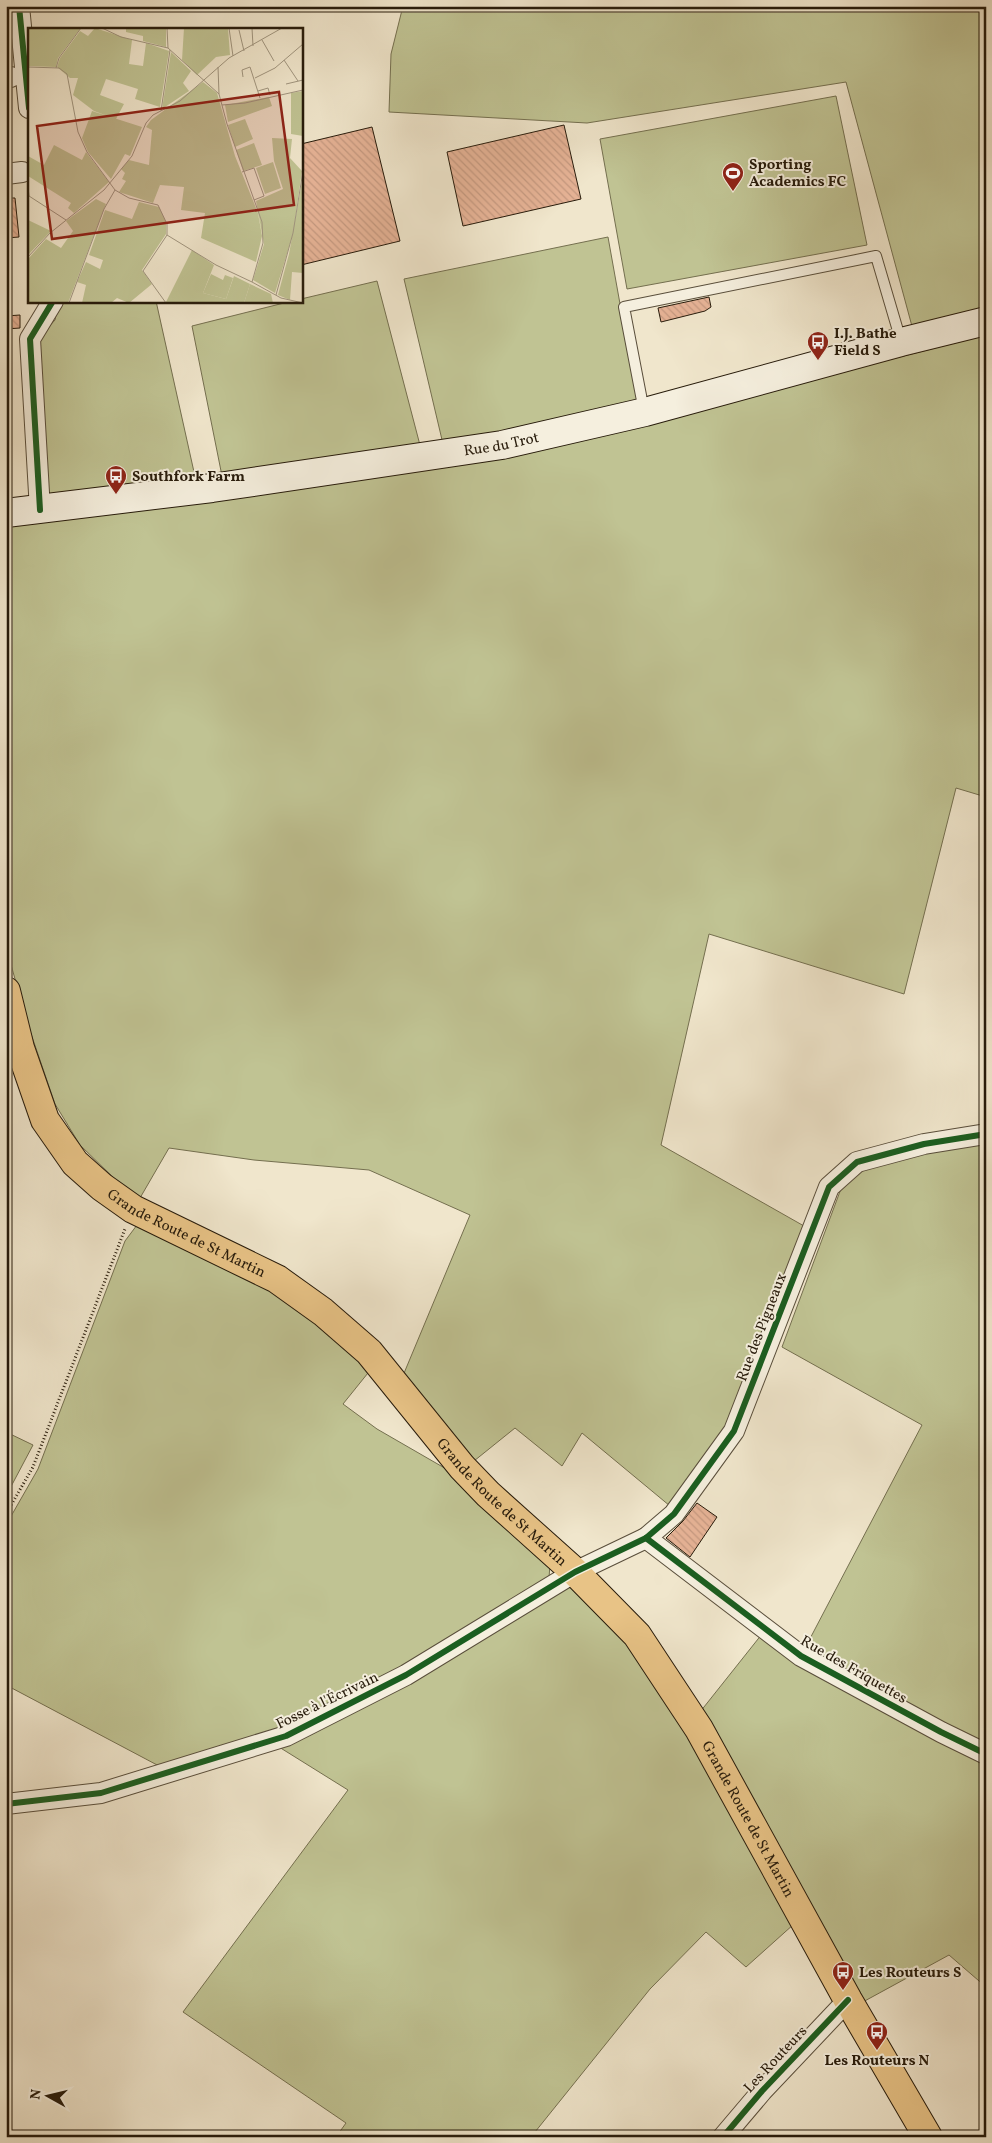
<svg xmlns="http://www.w3.org/2000/svg" width="992" height="2143" font-family="Vollkorn,serif">
<style>
.grass{fill:#c0c393;stroke:#746f4f}
.building{fill:url(#building-back-hatch);stroke:#271b0b}
.lines{fill:none;stroke-linecap:round;stroke-linejoin:round}
.service-casing{stroke:#594e3b;stroke-width:12}
.minor-casing{stroke:#594e3b;stroke-width:22}
.secondary-casing{stroke:#271b0b;stroke-width:30}
.primary-casing{stroke:#271b0b;stroke-width:30}
.path{stroke:#271b0b;stroke-width:3;stroke-dasharray:1 2.5;stroke-linecap:butt}
.service{stroke:#f5efde;stroke-width:10}
.minor{stroke:#f5efde;stroke-width:20}
.secondary{stroke:#f5efde;stroke-width:28}
.primary{stroke:#e8c386;stroke-width:28}
.cycleway-casing{stroke:#f5efde;stroke-width:9}
.cycleway{stroke:#1b5e20;stroke-width:6}
.labels{text-anchor:middle;stroke-width:4;stroke-linejoin:round;paint-order:stroke}
.poi-label{font-size:15px;font-weight:bold;fill:#271b0b;stroke:#f5efde;text-anchor:start}
.street-label{font-size:15px;fill:#271b0b;stroke:#f5efde}
.inset-road{fill:none;stroke:#a0957f;stroke-width:1}
.view{fill:#8f2418;fill-opacity:0.15;stroke:#8f2418;stroke-width:2.5}
.inset-edge{fill:none;stroke:#271b0b;stroke-width:2.5}
</style>
<defs>
<pattern id="building-back-hatch" width="6" height="6" patternUnits="userSpaceOnUse" patternTransform="scale(1.25)"><rect width="6" height="6" fill="#e5b295"/><path d="M-1 5l2 2M0 0l6 6M5-1l2 2" fill="none" stroke="#c4987f"/></pattern>
</defs>
<rect width="100%" height="100%" fill="#f0e6cc"/>
<filter id="stains"><feTurbulence type="fractalNoise" baseFrequency=".004" numOctaves="4"/><feColorMatrix values="0 0 0 0 .2 0 0 0 0 .09 0 0 0 0 .02 0 0 0 .5 -.17"/></filter>
<radialGradient id="worn" r=".72"><stop offset=".6" stop-color="#630" stop-opacity="0"/><stop offset="1" stop-color="#630" stop-opacity=".3"/></radialGradient>
<g class="grass">
<path d="M403 6H986V313L913 330 846 82 587 123 389 112 391 54Z"/>
<path d="M836 96 867 245 627 289 600 139Z"/>
<path d="M608 237 638 404 443 444 404 279Z"/>
<path d="M377 281 421 449 222 476 192 326 292 301H301V299Z"/>
<path d="M59 301H156L196 481 47 498 34 343 55 320Z"/>
<path d="M986 335V797L956 788 904 994 709 934 661 1145 804 1226 730 1422 670 1506 582 1433 562 1466 515 1428 474 1461 402 1378 470 1215 369 1170 254 1160 169 1148 140 1198 121 1185 80 1145 55 1104 28 1025 6 947V525L837 373Z"/>
<path d="M986 1140V1747L804 1650 922 1425 782 1347 845 1178 885 1162Z"/>
<path d="M137 1225 236 1269 323 1325 372 1368 343 1404 377 1429 448 1470 550 1564 549 1578 428 1656 285 1729 159 1766 6 1685V1525L38 1469 125 1241Z"/>
<path d="M6 1432 33 1445 6 1496Z"/>
<path d="M570 1580 649 1666 794 1924 746 1967 706 1932 650 1989 531 2137H336L346 2123 183 2012 348 1790 279 1747 468 1649Z"/>
<path d="M762 1634 986 1759V1987L949 1955 861 2003 700 1712Z"/>
</g>
<g class="building">
<path d="M564 125 581 199 463 226 447 152Z"/>
<path d="M372 127 400 241 301 265V144Z"/>
<path d="M6 198H15L19 237 6 238Z"/>
<path d="M709 297 711 307 705 311 661 322 658 308Z"/>
<path d="M20 315V328L6 329V316Z"/>
<path d="M697 1503 717 1517 690 1557 666 1538 683 1521Z"/>
</g>
<g class="lines">
<g class="service-casing">
<path id="service" d="M644 411 624 307 876 256 901 341"/>
</g>
<g class="minor-casing">
<g id="minor">
<path d="M19 6 29 108"/>
<path d="M6 78 11 77"/>
<path d="M6 174 22 172"/>
<path d="M40 510 30 339 53 301"/>
<path d="M646 1538 801 1656 941 1732 986 1754"/>
<path d="M6 1804 101 1793 286 1736 406 1675 575 1572 646 1538 674 1514 734 1431 829 1187 857 1162 924 1144 986 1134"/>
<path d="M723 2137 762 2091 848 2000"/>
</g>
</g>
<g class="secondary-casing">
<g id="secondary">
<path id="s1" d="M6 513 212 488 502 445 645 412 901 342 986 321"/>
</g>
</g>
<g class="primary-casing">
<g id="primary">
<path id="s2" d="M6 991 20 1048 45 1120 75 1163 102 1187 133 1209 277 1279 323 1312 369 1352 462 1467 488 1494 575 1572 637 1635 699 1729 848 2000 928 2137"/>
</g>
</g>
<path class="path" d="M6 1514 33 1467 125 1229"/>
<use href="#service" class="service"/>
<use href="#minor" class="minor"/>
<use href="#secondary" class="secondary"/>
<use href="#primary" class="primary"/>
<g class="cycleway-casing">
<g id="cycleway">
<path d="M19 6 29 108"/>
<path d="M40 510 30 339 53 301"/>
<path d="M646 1538 801 1656 941 1732 986 1754"/>
<path d="M6 1804 101 1793 286 1736 406 1675 575 1572 646 1538 674 1514 734 1431 829 1187 857 1162 924 1144 986 1134"/>
<path d="M723 2137 762 2091 848 2000"/>
</g>
</g>
<use href="#cycleway" class="cycleway"/>
</g>
<defs>
<g id="stadium-pin" transform="scale(1.125)"><path d="M0 17L-7.5 6A9.5 9.5 0 1 1 7.5 6Z" fill="#8f2418" stroke="#f5efde"/><path d="M0-5a6.5 5 0 1 0 0 10a6.5 5 0 1 0 0-10ZM-3.5-1.8h7v3.6h-7Z" fill="#fff"/></g>
<g id="bus-pin" transform="scale(1.125)"><path d="M0 17L-7.5 6A9.5 9.5 0 1 1 7.5 6Z" fill="#8f2418" stroke="#f5efde"/><path d="M-5-6H5V4H4V6H2V4H-2V6H-4V4H-5ZM-3.5-4V0h7V-4ZM-3.5 1.2v1.5H-2V1.2ZM2 1.2v1.5H3.5V1.2Z" fill="#fff"/></g>
</defs>
<g fill-rule="evenodd">
<use href="#stadium-pin" x="733" y="173"/>
<use href="#bus-pin" x="818" y="342"/>
<use href="#bus-pin" x="116" y="476"/>
<use href="#bus-pin" x="843" y="1972"/>
<use href="#bus-pin" x="877" y="2032"/>
</g>
<g class="labels">
<g class="poi-label">
<text x="749" y="169">Sporting<tspan x="749" dy="17">Academics FC</tspan></text>
<text x="834" y="338">I.J. Bathe<tspan x="834" dy="17">Field S</tspan></text>
<text x="132" y="481">Southfork Farm</text>
<text x="859" y="1977">Les Routeurs S</text>
<text x="877" y="2065" text-anchor="middle">Les Routeurs N</text>
</g>
<g class="street-label">
<text dy="5" stroke="none"><textPath href="#s1" startOffset="500">Rue du Trot</textPath></text>
<text dy="5" stroke="none"><textPath href="#s2" startOffset="320">Grande Route de St Martin</textPath></text>
<text transform="translate(761 1327) rotate(-69)" y="5">Rue des Pigneaux</text>
<text dy="5" stroke="none"><textPath href="#s2" startOffset="740">Grande Route de St Martin</textPath></text>
<text transform="translate(854 1669) rotate(30)" y="5">Rue des Friquettes</text>
<text transform="translate(327 1700) rotate(-26)" y="5">Fosse à l'Écrivain</text>
<text dy="5" stroke="none"><textPath href="#s2" startOffset="1145">Grande Route de St Martin</textPath></text>
<text transform="translate(775 2059) rotate(-47)" y="5">Les Routeurs</text>
</g>
</g>
<g transform="translate(28 28)">
<rect width="275" height="275" fill="#f0e6cc"/>
<path d="M0 0H50L52 1 30 30 28 39 0 38ZM67 0 104 12 101 36 115 38 118 15 141 23 132 79 107 71 110 61 78 51 72 67 96 76 88 91 66 83 45 67 50 50H42L29 39 32 30 52 3 60 8ZM98 0H138V19L115 13V8L98 4ZM156 0H200L202 27 188 29 169 47 154 32ZM143 24 163 43 155 55 161 63 134 81ZM175 54 189 65 207 128 230 185 234 208 228 234 173 210 177 185 153 182 156 159 132 157 125 175 91 164 98 153 94 151 97 145 93 141 101 132 121 137 124 102 118 99 123 92ZM275 63V108L263 106V65ZM241 69 244 78 200 94 197 77ZM64 83 114 99 102 128 97 126 83 151 60 124 54 110ZM217 91 225 111 207 119 200 97ZM244 110 264 111 262 130 274 143 265 206 247 265 225 252 236 216 228 173 255 161 246 133ZM226 115 234 137 215 143 208 122ZM26 117 54 132 58 124 81 154 46 185 40 180 43 175 0 148V128L16 137ZM245 134 253 160 237 166 228 140ZM275 148V245L264 244 262 272 250 267 261 226ZM68 171 78 176 40 275H0V231L18 211 33 220 45 203 38 193ZM111 174 131 179 138 194V206L114 242 124 256 101 275 89 270 83 275H54L58 257 49 254 58 234 72 241 75 232 61 227 77 182 104 191ZM0 192 23 203 0 227ZM164 222 186 237 175 265 198 271 206 248 222 256 216 275 138 274Z" fill="#c0c393"/>
<path d="M222 256 243 266 245 275H216Z" fill="#c0c393"/>
<path d="M183 246 195 252 197 247 205 250 198 271 175 265Z" fill="#c0c393"/>
<path class="inset-road" d="M74 0 93 9 140 20 191 66M139 0 140 20M201 0 205 28M224 0 225 18M211 2 216 23M234 12 246 33M256 32 270 53M0 39 31 40 39 46 50 104 59 124 87 162 101 170 130 177 139 196V207L188 237 224 254M190 39 191 66 199 96 234 194 235 215 224 254 253 270 275 275M28 40 31 30 53 0M215 49 214 42 222 39 232 70M227 50 247 40 275 16M258 56 275 52M230 63 240 60 242 67M194 77 217 75 275 62M133 83 142 22M214 144 226 140 236 168 226 172M0 159 1 168 38 192M0 229 22 205 76 162 104 128 118 95 125 87 152 73 201 30 254 0M248 267 265 205 275 143M41 275 76 181 87 162M138 275 115 243 139 207"/>
<path class="view" d="M251 64 266 177 24 211 9 98Z"/>
<rect width="275" height="275" class="inset-edge"/>
</g>
<rect width="992" height="2143" fill="none" stroke="#f0e6cc" stroke-width="25"/>
<rect x="8" y="8" width="977" height="2128" fill="none" stroke="#271b0b" stroke-width="2.5"/>
<rect x="12" y="12" width="967" height="2118" fill="none" stroke="#271b0b"/>
<g transform="translate(48 2096) rotate(278)" stroke="#f5efde" stroke-width="4" paint-order="stroke">
<path d="M0-4L9 19L0 12L-9 19Z" fill="#271b0b"/>
<text y="-8" font-size="14" font-weight="bold" text-anchor="middle" fill="#271b0b">N</text>
</g>
<rect width="100%" height="100%" filter="url(#stains)"/>
<rect width="100%" height="100%" fill="url(#worn)"/>
</svg>
